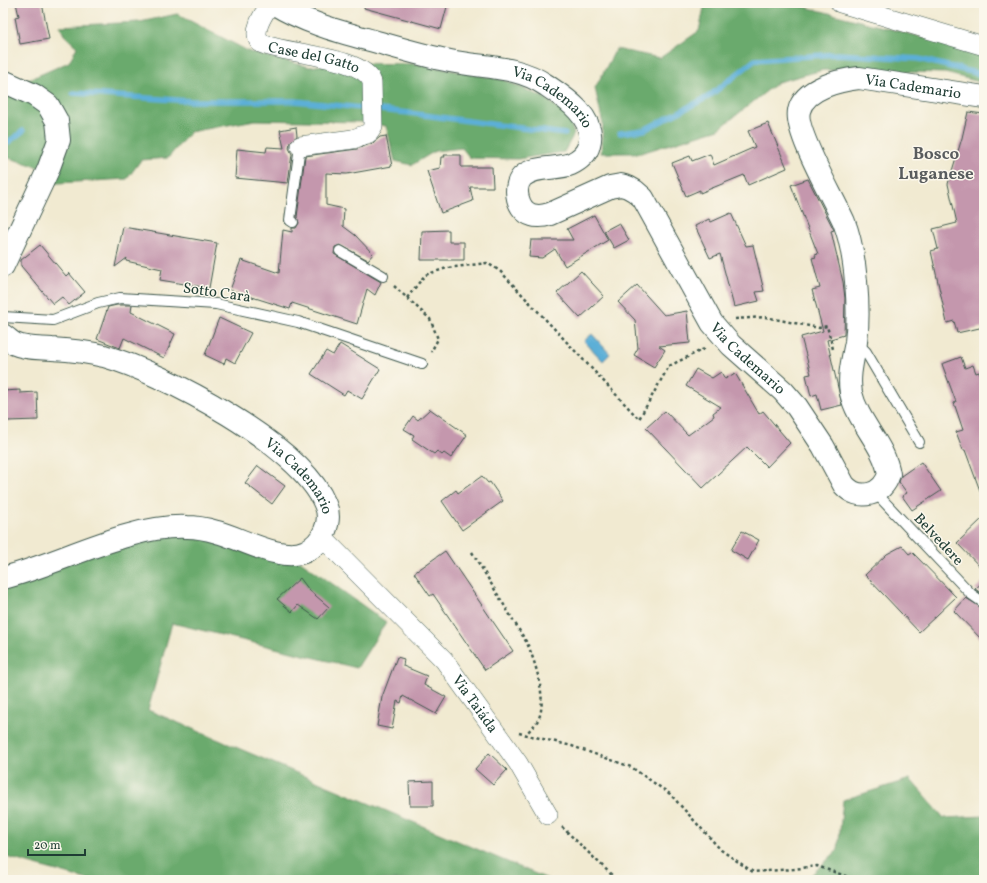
<svg xmlns="http://www.w3.org/2000/svg" width="987" height="883" font-family="Vollkorn,serif">
<style>
.forest{fill:#6baa6d;stroke:#457450}
.water{fill:#5bafd7;stroke:#3d7686}
.lines{fill:none;stroke-linecap:round;stroke-linejoin:round}
.stream{stroke:#5bafd7;stroke-width:5.5}
.building{fill:#c497ad}
.service-casing{stroke:#3e574c;stroke-width:12}
.minor-casing{stroke:#3e574c;stroke-width:20}
.tertiary-casing{stroke:#3e574c;stroke-width:24}
.path{stroke:#3e574c;stroke-width:2.5;stroke-dasharray:3 3;stroke-linecap:butt}
.service{stroke:#fff;stroke-width:10}
.minor{stroke:#fff;stroke-width:19}
.tertiary{stroke:#fff;stroke-width:22}
.labels{text-anchor:middle;stroke-width:3;stroke-linejoin:round;paint-order:stroke}
.street-label{font-size:15px;fill:#1f3d34;stroke:#fbf7ec}
.quarter-label{font-size:17px;font-weight:bold;fill:#595c5e;stroke:#fbf7ec}
</style>
<rect width="100%" height="100%" fill="#fbf7ec"/>
<filter id="ink" filterUnits="userSpaceOnUse"><feTurbulence type="fractalNoise" baseFrequency=".025" numOctaves="2"/><feDisplacementMap in="SourceGraphic" scale="8" xChannelSelector="R" yChannelSelector="G"/><feConvolveMatrix kernelMatrix="1 2 1 2 8 2 1 2 1" color-interpolation-filters="sRGB"/></filter>
<filter id="wash" filterUnits="userSpaceOnUse"><feTurbulence type="fractalNoise" baseFrequency=".012" numOctaves="4" result="noise"/><feDisplacementMap in="SourceGraphic" scale="16" xChannelSelector="R" yChannelSelector="G"/><feGaussianBlur stdDeviation="0.9" result="paint"/><feColorMatrix in="noise" values="0 0 0 0 0 0 0 0 0 0 0 0 0 0 0 0 0 1.4 0 .05"/><feComposite in="paint" operator="in"/></filter>
<g filter="url(#wash)">
<rect width="100%" height="100%" fill="#f1ead1"/>
<g class="forest">
<path d="M705 3H790L984 53V83L945 73 823 70 778 82 719 129 641 153H601L603 124 595 88 616 49 660 58 699 31Z"/>
<path d="M177 14 250 52 310 67 335 63 417 64 504 80 545 98 568 116 574 134 564 152 518 159 470 158 462 148 435 151 412 165 395 161 386 126 361 122 255 120 190 132 168 158 141 160 127 179 41 184 47 170 3 156V91L69 62 77 47 64 35 60 26 140 22Z"/>
<path d="M157 529 292 555 386 622 357 668 172 623 148 710 550 880H89L3 856V578Z"/>
<path d="M910 779 944 818 984 816V880H806L838 850 843 800Z"/>
</g>
<path class="water" d="M592 334 610 354 603 361 584 341Z"/>
<g class="lines">
<g class="stream">
<path d="M73 93 191 101H295L409 113 565 134"/>
<path d="M620 133 644 130 708 97 755 60 838 54 919 59 984 75"/>
<path d="M3 146 23 131"/>
</g>
</g>
<g id="blocks">
<g class="building">
<path d="M16 3H42L49 39 20 44 15 17 19 16Z"/>
<path d="M365 3H448L441 29 364 8Z"/>
<path d="M968 112 984 114V327L957 333 954 321 947 323 931 251 938 249 933 229 957 223 948 184 962 138Z"/>
<path d="M768 123 787 168 748 185 744 175 700 193V190L686 196 672 163 690 156 692 161 710 154 714 165 755 147 748 131Z"/>
<path d="M296 127 297 136 290 142 289 148 292 154 288 183 235 178 237 149 266 152 267 147 284 148 280 130Z"/>
<path d="M386 136 392 166 347 174 326 173V205L344 209 343 226 355 235 373 254 368 260 340 245 335 247 334 254 381 282 375 295 367 289 357 324 292 303 290 309 230 290 241 260 279 273 283 230 292 232V228H296L299 223 297 217 305 156 357 149 373 143 380 137Z"/>
<path d="M444 155H461V167H492L493 187H470L473 201 441 213 427 171 440 168 441 157H445Z"/>
<path d="M808 179 834 230 831 231 843 282 845 298 844 335 827 340 842 405 821 410 817 394 811 396 806 375 811 374 801 337 823 331 812 290 820 288 812 258 816 257 815 255 818 254 791 185Z"/>
<path d="M731 213 746 246 753 245 764 291 756 292 759 301 734 307 720 254 710 258 695 226 709 219 711 222Z"/>
<path d="M594 215 608 240 565 266 555 249 542 258 529 257 531 240H573L567 229Z"/>
<path d="M619 223 629 240 614 248 604 231Z"/>
<path d="M123 227 217 243 209 288 160 280 162 269 126 261 127 258 115 267Z"/>
<path d="M449 230V242H464V260H421L422 231Z"/>
<path d="M40 245 66 276 69 273 85 292 69 305 62 297 53 304 21 266V260Z"/>
<path d="M581 271 604 296 580 318 557 293Z"/>
<path d="M637 285 664 315 687 311 690 343 659 346 665 350 654 367 634 355 638 348 635 320 618 302Z"/>
<path d="M117 305H132L131 312 175 334 164 358 124 338 120 348 97 339 108 307Z"/>
<path d="M219 318 251 333 235 363 226 358 224 364 205 355Z"/>
<path d="M340 344 380 369 362 399 347 390 344 395 311 374 326 351 333 355Z"/>
<path d="M961 357 965 368 973 365 976 373 979 372 984 387V496H982L965 450H963L956 432 963 430 954 403 956 402 942 364Z"/>
<path d="M696 369 712 378 721 372 725 379 735 373 759 414 763 411 790 443 767 467 747 447 703 488 646 428 665 411 688 435 714 416 713 413 721 407 686 386Z"/>
<path d="M20 390V393L37 392 38 420 7 421V415H3V391Z"/>
<path d="M430 409 467 435 451 458 444 453 442 455 437 451 434 454 412 439 414 435 404 429 413 416 418 420Z"/>
<path d="M921 462 941 491 912 510 902 496 907 493 899 482 901 476Z"/>
<path d="M258 466 285 486 272 504 245 483Z"/>
<path d="M482 476 488 483 490 482 503 501 462 530 442 501 456 490 458 493Z"/>
<path d="M984 517V571L957 543Z"/>
<path d="M742 531 759 540 748 560 731 550Z"/>
<path d="M902 546 909 554 912 552 956 597 919 632 865 575 887 554Z"/>
<path d="M445 551 513 651 485 670 433 594 430 596 414 573Z"/>
<path d="M300 578 309 590 329 607 318 619 298 605 292 612 277 599Z"/>
<path d="M984 581V595L975 589Z"/>
<path d="M966 598 984 609V642L954 611Z"/>
<path d="M397 657 404 659 403 666 427 676 424 685 446 697 436 714 403 696 401 703 397 701 392 729 377 726 382 697Z"/>
<path d="M489 753 507 770 493 785 475 769Z"/>
<path d="M433 781V806H410L409 782Z"/>
</g>
</g>
</g>
<g filter="url(#ink)">
<use href="#blocks" fill-opacity="0" stroke="#3e574c" stroke-width="1"/>
<g class="lines">
<g class="service-casing">
<g id="service">
<path d="M293 222 290 220 300 146"/>
<path d="M340 251 383 276"/>
<path d="M3 317 53 320 98 303 120 298 216 304 298 322 422 364"/>
<path d="M856 342 866 352 919 442"/>
<path d="M875 492 971 594 984 603"/>
</g>
</g>
<g class="minor-casing">
<g id="minor">
<path id="s1" d="M271 3C264 13 251 31 260 43 283 54 364 56 372 82L373 127 369 133 353 139 300 146"/>
<path d="M840 3 984 46"/>
<path id="s2" d="M322 537 444 660 518 763 548 815"/>
</g>
</g>
<g class="tertiary-casing">
<g id="tertiary">
<path id="s3" d="M273 3C305 23 341 32 377 42 402 49 426 56 450 61 483 68 517 65 546 85 564 97 597 118 589 145 587 153 580 160 571 164 556 170 534 165 522 177 512 188 518 211 532 215 538 217 544 216 550 214L610 187 621 185 628 187 635 191 643 198 712 323 731 345 783 391 797 407 823 446 844 485C859 502 883 495 889 474 884 444 858 423 851 393 848 375 853 359 856 342 860 309 856 253 844 222 834 199 794 131 799 111 804 88 840 80 859 78L984 97"/>
<path d="M3 81 34 95 48 105 57 121 59 140 48 170 3 266"/>
<path id="s4" d="M3 335C7 338 11 342 15 344 26 349 40 348 52 349 69 350 88 352 104 356 164 373 301 445 325 504 333 521 323 543 306 551 282 563 241 538 217 532 207 529 197 527 187 527 130 524 59 564 3 578"/>
</g>
</g>
<g class="path">
<path d="M394 286 430 319 438 339 431 352"/>
<path d="M407 298 425 275 447 268 487 263 500 271 639 419 669 366 704 349 705 346"/>
<path d="M735 319 765 317 819 328 827 326 833 349"/>
<path d="M472 552 527 643C535 661 548 701 538 720 535 725 530 730 526 734"/>
<path d="M519 733 572 746 631 767 670 794 721 850 753 872 794 869 817 866 857 880"/>
<path d="M562 827 617 880"/>
</g>
<use href="#service" class="service"/>
<use href="#minor" class="minor"/>
<use href="#tertiary" class="tertiary"/>
</g>
</g>
<g class="labels">
<g class="street-label">
<text dy="5" stroke="none"><textPath href="#s1" startOffset="100">Case del Gatto</textPath></text>
<text dy="5" stroke="none"><textPath href="#s3" startOffset="1533">Via Cademario</textPath></text>
<text dy="5" stroke="none"><textPath href="#s3" startOffset="299">Via Cademario</textPath></text>
<text transform="translate(217 292) rotate(8)" y="5">Sotto Carà</text>
<text dy="5" stroke="none"><textPath href="#s3" startOffset="804">Via Cademario</textPath></text>
<text dy="5" stroke="none"><textPath href="#s4" startOffset="338">Via Cademario</textPath></text>
<text transform="translate(939 539) rotate(47)" y="5">Belvedere</text>
<text dy="5" stroke="none"><textPath href="#s2" startOffset="227">Via Taiáda</textPath></text>
</g>
<g class="quarter-label">
<text x="936" y="159">Bosco<tspan x="936" dy="20">Luganese</tspan></text>
</g>
</g>
<rect width="987" height="883" fill="none" stroke="#fbf7ec" stroke-width="16"/>
<path d="M28 849v6h57v-6" fill="none" stroke="#1f3d34" stroke-width="2"/>
<text x="34" y="849" font-size="12" fill="#1f3d34" stroke="#fbf7ec" stroke-width="3" paint-order="stroke">20 m</text>
</svg>
